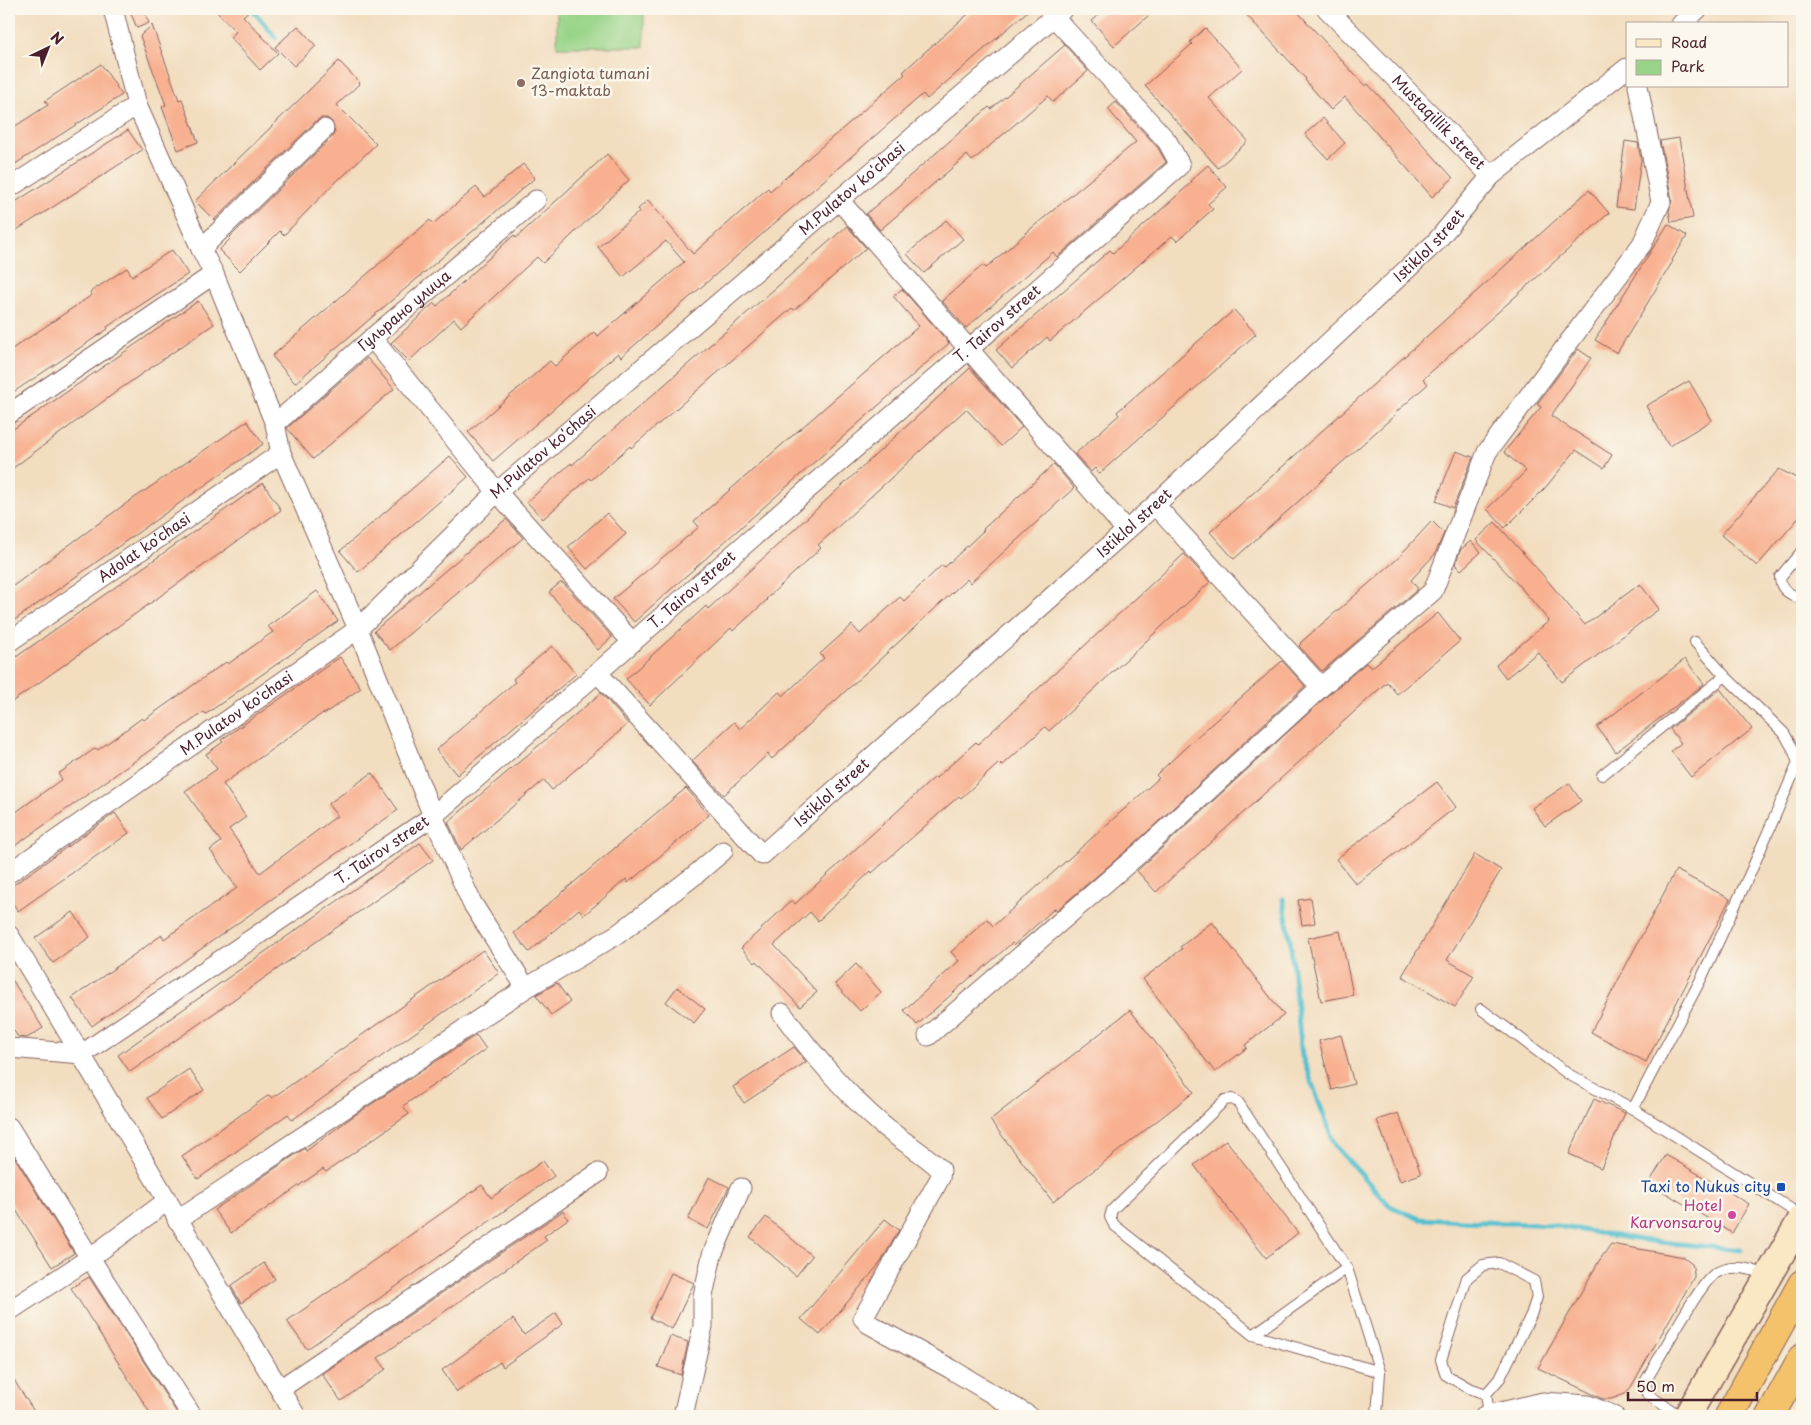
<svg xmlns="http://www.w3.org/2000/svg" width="1811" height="1425" font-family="'Playpen Sans',sans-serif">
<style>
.green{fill:#98d488;stroke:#717a5a}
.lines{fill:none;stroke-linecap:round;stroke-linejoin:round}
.stream{stroke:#53bfce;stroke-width:5}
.building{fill:#f8b090}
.lane-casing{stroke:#85625f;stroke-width:12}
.street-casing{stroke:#85625f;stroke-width:21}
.secondary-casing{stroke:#85625f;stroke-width:29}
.highway-casing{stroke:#85625f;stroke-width:30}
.lane{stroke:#fff;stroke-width:10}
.street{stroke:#fff;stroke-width:19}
.secondary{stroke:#fae7c3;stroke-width:26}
.highway{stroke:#f3c26a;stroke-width:28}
.education-dot{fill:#8d6e63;stroke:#fbf7ec;stroke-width:2}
.transit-dot{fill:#1a4fb4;stroke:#fbf7ec;stroke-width:2}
.hotel-dot{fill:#d1479c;stroke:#fbf7ec;stroke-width:2}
.labels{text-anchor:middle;stroke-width:5;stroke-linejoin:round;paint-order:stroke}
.education-label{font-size:15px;fill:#785e54;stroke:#fbf7ec;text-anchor:start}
.street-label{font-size:15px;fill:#4a1f2b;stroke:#fbf7ec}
.transit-label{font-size:15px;fill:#164399;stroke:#fbf7ec;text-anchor:end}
.hotel-label{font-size:15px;fill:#b23c85;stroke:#fbf7ec;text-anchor:end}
</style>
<rect width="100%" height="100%" fill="#fbf7ec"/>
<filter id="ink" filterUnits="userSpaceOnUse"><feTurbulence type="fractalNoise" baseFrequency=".02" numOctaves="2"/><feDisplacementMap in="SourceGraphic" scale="10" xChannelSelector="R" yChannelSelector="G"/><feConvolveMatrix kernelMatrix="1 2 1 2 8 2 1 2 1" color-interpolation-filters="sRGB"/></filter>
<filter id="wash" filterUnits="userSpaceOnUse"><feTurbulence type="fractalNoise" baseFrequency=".0096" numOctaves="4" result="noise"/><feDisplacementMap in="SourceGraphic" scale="20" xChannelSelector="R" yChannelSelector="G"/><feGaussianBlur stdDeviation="1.12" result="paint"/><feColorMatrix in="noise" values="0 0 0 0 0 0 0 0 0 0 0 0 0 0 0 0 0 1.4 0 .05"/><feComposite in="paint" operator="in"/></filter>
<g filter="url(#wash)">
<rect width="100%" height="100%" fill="#f2ddbf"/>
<rect class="green" x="557" y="9" width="87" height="38"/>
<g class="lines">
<g class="stream">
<path d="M252 9 276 38"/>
<path d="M1283 899 1290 939 1302 1056 1335 1146 1390 1206 1420 1219 1551 1225 1641 1240 1741 1250"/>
</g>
</g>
<g id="blocks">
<g class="building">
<path d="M129 9H143L149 23 137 28Z"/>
<path d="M214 9H251L243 16 278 53 260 70 230 37 236 32Z"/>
<path d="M974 9H1030L927 99 923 94 621 357 618 353 493 461 468 432 550 361 555 366 594 332 598 336 684 262 666 241 623 277 598 247 640 211 638 209 648 200 693 254 768 188 770 191 849 123 905 74 903 72 927 50Z"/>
<path d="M1106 9H1156L1114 46 1092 21Z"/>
<path d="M1241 9H1295L1365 86 1368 84 1390 108 1453 178 1432 197 1345 97 1331 110 1305 80 1306 79Z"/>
<path d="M152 25 179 100 182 99 198 142 178 150 162 107 166 105 140 36Z"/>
<path d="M298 26 316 46 294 66 275 47Z"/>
<path d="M1205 28 1242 69 1209 98 1248 141 1218 168 1145 86 1192 44 1190 42Z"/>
<path d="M1065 45 1088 71 1053 102 1048 96 972 161 967 155 880 230 866 214 989 107 991 109Z"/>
<path d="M339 61 360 83 337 105 376 144 341 178 340 177 284 235 280 231 240 271 219 250 231 238 230 237 332 137 335 132 332 122 327 118H321L316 121 214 220 195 201Z"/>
<path d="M101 64 122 95 9 168V130L48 105 45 101Z"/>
<path d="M1116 102 1158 148 1166 162 1057 257 1053 252 966 328 942 301 983 265 986 268 1034 226 1136 142 1108 109Z"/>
<path d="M1323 118 1345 143 1328 159 1305 134Z"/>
<path d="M128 130 142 150 9 235V206Z"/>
<path d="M1679 138 1693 218 1671 222 1669 211 1672 200 1660 141Z"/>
<path d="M1625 141 1638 143 1641 160 1634 209 1616 207Z"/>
<path d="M607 154 629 180 543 263 537 257 461 327 454 319 409 361 391 343 434 303 437 306 514 235 516 238Z"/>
<path d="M523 164 535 178 295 383 272 356 430 220 433 224 476 187 485 197Z"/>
<path d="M1208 165 1227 187 1208 204 1213 209 1177 241 1172 236 1050 341 1047 337 1012 368 996 350 1110 250 1113 253 1192 182 1191 180Z"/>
<path d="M1589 190 1609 213 1423 379 1428 384 1394 414 1395 415 1234 559 1210 532Z"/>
<path d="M946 220 963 239 924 273 907 254Z"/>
<path d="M1668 224 1687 236 1672 260 1673 261 1617 353 1595 340Z"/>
<path d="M847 226 866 248 794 310 792 308 631 448 630 446 591 480 589 478 543 519 527 502 571 463 572 465Z"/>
<path d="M172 250 188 274 107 327 108 329 9 395V351L92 295 90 292 127 268 132 276Z"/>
<path d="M902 289 949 343 634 622 613 599 699 527 694 521 919 326 893 296Z"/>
<path d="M198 301 214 324 120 389 9 471V432Z"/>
<path d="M1234 310 1256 334 1099 474 1095 468 1091 472 1075 454 1119 415 1117 412Z"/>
<path d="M1578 349 1591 358 1551 416 1612 455 1604 468 1576 450 1545 488 1505 528 1487 509 1526 471 1504 452 1541 407 1537 404Z"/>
<path d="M367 358 394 389 313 459 287 428Z"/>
<path d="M970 368 1022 427 1001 446 966 409 818 545 821 548 766 599 767 600 733 631 731 628 650 705 626 679 706 606 708 609Z"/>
<path d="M1689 381 1712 420 1669 446 1646 406Z"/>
<path d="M247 421 263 444 9 624V589L121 507Z"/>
<path d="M1456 451 1473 457 1453 508 1436 501Z"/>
<path d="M450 456 468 477 358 572 340 551Z"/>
<path d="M1054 464 1074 488 970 583 967 579 772 759 768 754 724 795 692 761 734 722 740 729 779 692 783 696 824 658 820 654 852 625 860 634 900 597 904 601 942 565 945 567 984 530 983 529Z"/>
<path d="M1779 469 1802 481V514L1757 566 1721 535Z"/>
<path d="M263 483 281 510 9 704V662Z"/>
<path d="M607 513 626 534 587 569 568 547Z"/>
<path d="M506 519 523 538 390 650 374 631Z"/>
<path d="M1432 521 1444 533 1435 554 1411 580 1418 589 1322 671 1299 646 1301 644 1300 643 1403 554 1402 553Z"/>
<path d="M1495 522 1541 573 1585 625 1640 584 1659 609 1562 682 1538 652 1506 678 1496 665 1549 621 1523 590 1476 540Z"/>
<path d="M1471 541 1481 552 1461 570 1455 564 1461 549Z"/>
<path d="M1184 554 1210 582 1049 731 1045 727 1002 766 999 763 961 798 959 796 872 873 871 871 818 921 810 912 774 945 817 992 800 1007 757 961 755 963 741 948 792 900 795 904 935 777 936 778 976 742 978 744Z"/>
<path d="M560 583H563L612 637 598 650 549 592Z"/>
<path d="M317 591 338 621 206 714 204 712 9 850V817L62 779 58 774 96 748 98 750 142 718 144 720 226 662 228 664 273 632 268 626Z"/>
<path d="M1438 613 1460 641 1397 694 1387 682 1156 892 1137 871 1328 695 1366 663 1371 668Z"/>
<path d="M552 646 576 674 457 775 436 750 515 682 513 679Z"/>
<path d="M340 657 361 688 324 714 323 713 223 784 246 817 229 829 260 873 337 816 328 804 372 773 398 810 92 1026 72 998 162 935 164 939 237 888 210 850 221 842 185 791 217 769 206 754 223 742 221 740Z"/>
<path d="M1685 659 1704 684 1616 752 1597 727Z"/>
<path d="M1282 661 1305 686 1133 845 1057 910 1055 908 1014 945 1012 943 973 977 972 976 917 1025 904 1010 959 961 951 952 987 919 993 926 1074 854 1159 778 1156 775 1198 736Z"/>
<path d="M1720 689 1752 729 1691 777 1671 751 1681 743 1670 729Z"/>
<path d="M601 693 628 724 552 790 544 780 461 850 448 822Z"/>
<path d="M1437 782 1456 807 1356 884 1336 859Z"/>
<path d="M1569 783 1581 801 1545 826 1532 808Z"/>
<path d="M686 788 709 815 628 883 626 879 584 915 579 909 529 952 514 933Z"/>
<path d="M115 813 129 833 18 911 9 898V888Z"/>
<path d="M420 843 433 860 130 1072 118 1055Z"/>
<path d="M1475 854 1501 870 1447 960 1474 976 1455 1007 1402 976Z"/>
<path d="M1676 870 1730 899 1646 1062 1591 1032Z"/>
<path d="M1311 898 1315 923 1302 925 1298 900Z"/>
<path d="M73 912 90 937 53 963 35 938Z"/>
<path d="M1212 922 1284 1015 1245 1045 1247 1048 1215 1072 1143 979 1182 949 1180 947Z"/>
<path d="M1340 931 1353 995 1321 1001 1308 938Z"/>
<path d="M483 950 499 973 292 1120 288 1114 198 1179 182 1156 269 1095 272 1098Z"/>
<path d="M856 964 881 992 860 1011 835 984Z"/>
<path d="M9 975 43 1028 27 1038 18 1037 9 1023Z"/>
<path d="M557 983 570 1002 551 1015 536 995Z"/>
<path d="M677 987 705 1009 694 1023 666 1002Z"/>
<path d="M1130 1010 1194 1092 1053 1202 990 1120Z"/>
<path d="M476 1035 486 1049 403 1106 409 1114 326 1172 323 1169 231 1233 214 1210 305 1148 306 1151 352 1117Z"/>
<path d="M1341 1035 1354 1084 1332 1090 1319 1041Z"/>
<path d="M794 1047 806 1062 744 1103 733 1087Z"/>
<path d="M189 1069 204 1090 162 1119 147 1098Z"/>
<path d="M1594 1099 1625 1113 1601 1168 1569 1154Z"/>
<path d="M1398 1113 1421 1174 1400 1181 1377 1120Z"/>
<path d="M1226 1140 1298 1233 1266 1258 1194 1165Z"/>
<path d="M9 1148 74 1253 52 1267 9 1199Z"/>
<path d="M1666 1155 1749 1204 1732 1233 1649 1183Z"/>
<path d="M543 1161 554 1176 307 1349 287 1321 482 1185 491 1198Z"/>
<path d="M709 1177 729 1187 708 1229 688 1219Z"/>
<path d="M563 1211 568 1219 544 1236 547 1240 378 1358 386 1369 341 1401 322 1374Z"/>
<path d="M766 1217 812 1256 796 1276 750 1237Z"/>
<path d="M885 1219 899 1230 881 1262 820 1335 801 1319Z"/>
<path d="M1611 1244 1684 1257 1692 1263 1694 1273V1277L1631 1387 1625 1394 1611 1399H1603L1538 1368 1599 1261Z"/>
<path d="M264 1263 275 1279 241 1303 231 1286Z"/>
<path d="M671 1273 694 1283 672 1329 650 1318Z"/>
<path d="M89 1277 179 1416H152L71 1288Z"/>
<path d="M556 1313 563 1324 503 1367 500 1362 457 1392 442 1370 513 1319 524 1335Z"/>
<path d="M670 1336 688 1342 681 1375 658 1367Z"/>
<path d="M9 1371 19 1388 37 1416H9Z"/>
</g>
</g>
</g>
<g filter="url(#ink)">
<use href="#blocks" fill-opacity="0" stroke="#85625f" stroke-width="1"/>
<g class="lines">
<g class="lane-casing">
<g id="lane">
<path d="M1802 551 1780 577C1780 591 1791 594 1802 600"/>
<path d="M1602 775 1725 676"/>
<path d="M1481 1009 1568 1074 1633 1109 1802 1216"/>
<path d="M1633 1109 1702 977 1752 869 1798 763 1793 749 1784 733 1725 676 1695 642"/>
<path d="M1347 1268 1253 1335 1114 1225 1110 1217 1112 1210 1225 1100 1232 1099 1238 1102 1347 1268 1380 1372 1377 1416"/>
<path d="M1253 1335 1380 1372"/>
<path d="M1486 1394 1469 1388 1446 1375 1441 1360 1467 1278 1483 1265 1499 1263 1534 1281 1537 1297 1531 1315 1500 1378 1486 1394 1489 1414"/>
<path d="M1680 1416 1647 1394 1646 1380C1658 1361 1701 1280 1716 1273 1732 1264 1751 1268 1767 1276"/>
</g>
</g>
<g class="street-casing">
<g id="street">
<path d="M113 9 137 105 201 249 214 274 275 424 281 453 358 629 433 816 472 903 526 988 177 1220"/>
<path id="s1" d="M1327 9 1491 176"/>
<path d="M1681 24 1698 9"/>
<path d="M9 188 137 105"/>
<path d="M839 200 1126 530"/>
<path d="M201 249 324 129"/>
<path d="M372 338 497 492 632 642"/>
<path d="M9 414 214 274"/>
<path id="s2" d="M275 424 372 338 536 200"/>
<path d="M1155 505 1321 687"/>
<path id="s3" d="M9 642 281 453"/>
<path id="s4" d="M597 672 762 855 1155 505 1435 243 1491 176 1627 68"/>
<path id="s5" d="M9 873 358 629 497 492 1063 9"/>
<path d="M9 935C107 1094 198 1257 296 1416"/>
<path d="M526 988 618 934 695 875 723 851"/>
<path d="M782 1013C811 1052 843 1091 880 1123 899 1140 923 1152 941 1170L940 1178 863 1318 869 1324 951 1369 1029 1416"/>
<path d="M928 1036 1140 853 1321 687 1433 591 1487 452 1642 244 1661 202 1638 86"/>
<path id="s6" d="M9 1048 82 1054 433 816 1180 165 1167 141 1054 17"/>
<path d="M9 1127 90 1258 192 1416"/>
<path d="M9 1311 90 1258 167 1201"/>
<path d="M280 1389 598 1173"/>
<path d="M683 1416 703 1326V1296L712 1255 741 1188"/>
<path d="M1484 1416 1543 1402 1588 1405 1614 1416"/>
</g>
</g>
<g class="secondary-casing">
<path id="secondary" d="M1687 1416 1802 1218"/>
</g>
<g class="highway-casing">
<g id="highway">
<path d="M1729 1416 1802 1284"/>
<path d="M1770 1416 1802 1358"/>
</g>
</g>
<use href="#lane" class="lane"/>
<use href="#street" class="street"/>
<use href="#secondary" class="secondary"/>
<use href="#highway" class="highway"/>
</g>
</g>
<circle class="education-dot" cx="521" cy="83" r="5"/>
<rect class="transit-dot" x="1776" y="1182" width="10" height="10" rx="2.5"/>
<circle class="hotel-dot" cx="1732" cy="1215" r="5"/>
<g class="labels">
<g class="education-label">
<text x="531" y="79">Zangiota tumani<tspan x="531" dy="17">13-maktab</tspan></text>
</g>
<g class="street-label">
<text dy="5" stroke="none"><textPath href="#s1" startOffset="159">Mustaqillik street</textPath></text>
<text dy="5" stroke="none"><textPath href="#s5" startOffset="1088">M.Pulatov ko'chasi</textPath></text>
<text dy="5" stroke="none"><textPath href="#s4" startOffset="1150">Istiklol street</textPath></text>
<text dy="5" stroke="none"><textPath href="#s2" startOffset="172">Гульрано улица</textPath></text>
<text dy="5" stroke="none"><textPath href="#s6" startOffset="1246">T. Tairov street</textPath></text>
<text dy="5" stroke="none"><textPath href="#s5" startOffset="682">M.Pulatov ko'chasi</textPath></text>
<text dy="5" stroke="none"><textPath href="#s4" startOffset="745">Istiklol street</textPath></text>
<text dy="5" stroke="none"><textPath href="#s3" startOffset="165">Adolat ko'chasi</textPath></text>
<text dy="5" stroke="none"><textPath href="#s6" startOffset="841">T. Tairov street</textPath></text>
<text dy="5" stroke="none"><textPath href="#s5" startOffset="278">M.Pulatov ko'chasi</textPath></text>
<text dy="5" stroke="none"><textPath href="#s4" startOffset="340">Istiklol street</textPath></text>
<text dy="5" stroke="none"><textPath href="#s6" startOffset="436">T. Tairov street</textPath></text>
</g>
<g class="transit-label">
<text x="1771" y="1192">Taxi to Nukus city</text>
</g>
<g class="hotel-label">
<text x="1722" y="1211">Hotel<tspan x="1722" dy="17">Karvonsaroy</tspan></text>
</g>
</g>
<rect width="1811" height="1425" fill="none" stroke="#fbf7ec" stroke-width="30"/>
<rect x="1626" y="22" width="162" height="65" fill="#fbf7ec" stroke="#b4a19f"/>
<rect x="1636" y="39" width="25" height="8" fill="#fae7c3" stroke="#b4a19f"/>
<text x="1671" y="48" font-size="15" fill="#4a1f2b">Road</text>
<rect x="1636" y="60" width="25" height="15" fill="#98d488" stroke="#b4a19f"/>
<text x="1671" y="72" font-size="15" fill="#4a1f2b">Park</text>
<g transform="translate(48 48) rotate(43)" stroke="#fbf7ec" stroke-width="4" paint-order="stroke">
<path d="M0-4L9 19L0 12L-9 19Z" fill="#4a1f2b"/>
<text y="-8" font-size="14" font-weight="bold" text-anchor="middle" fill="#4a1f2b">N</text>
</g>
<path d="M1628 1392v8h129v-8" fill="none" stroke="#4a1f2b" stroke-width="2.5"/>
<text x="1636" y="1392" font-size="15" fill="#4a1f2b" stroke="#fbf7ec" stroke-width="4" paint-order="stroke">50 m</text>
</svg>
